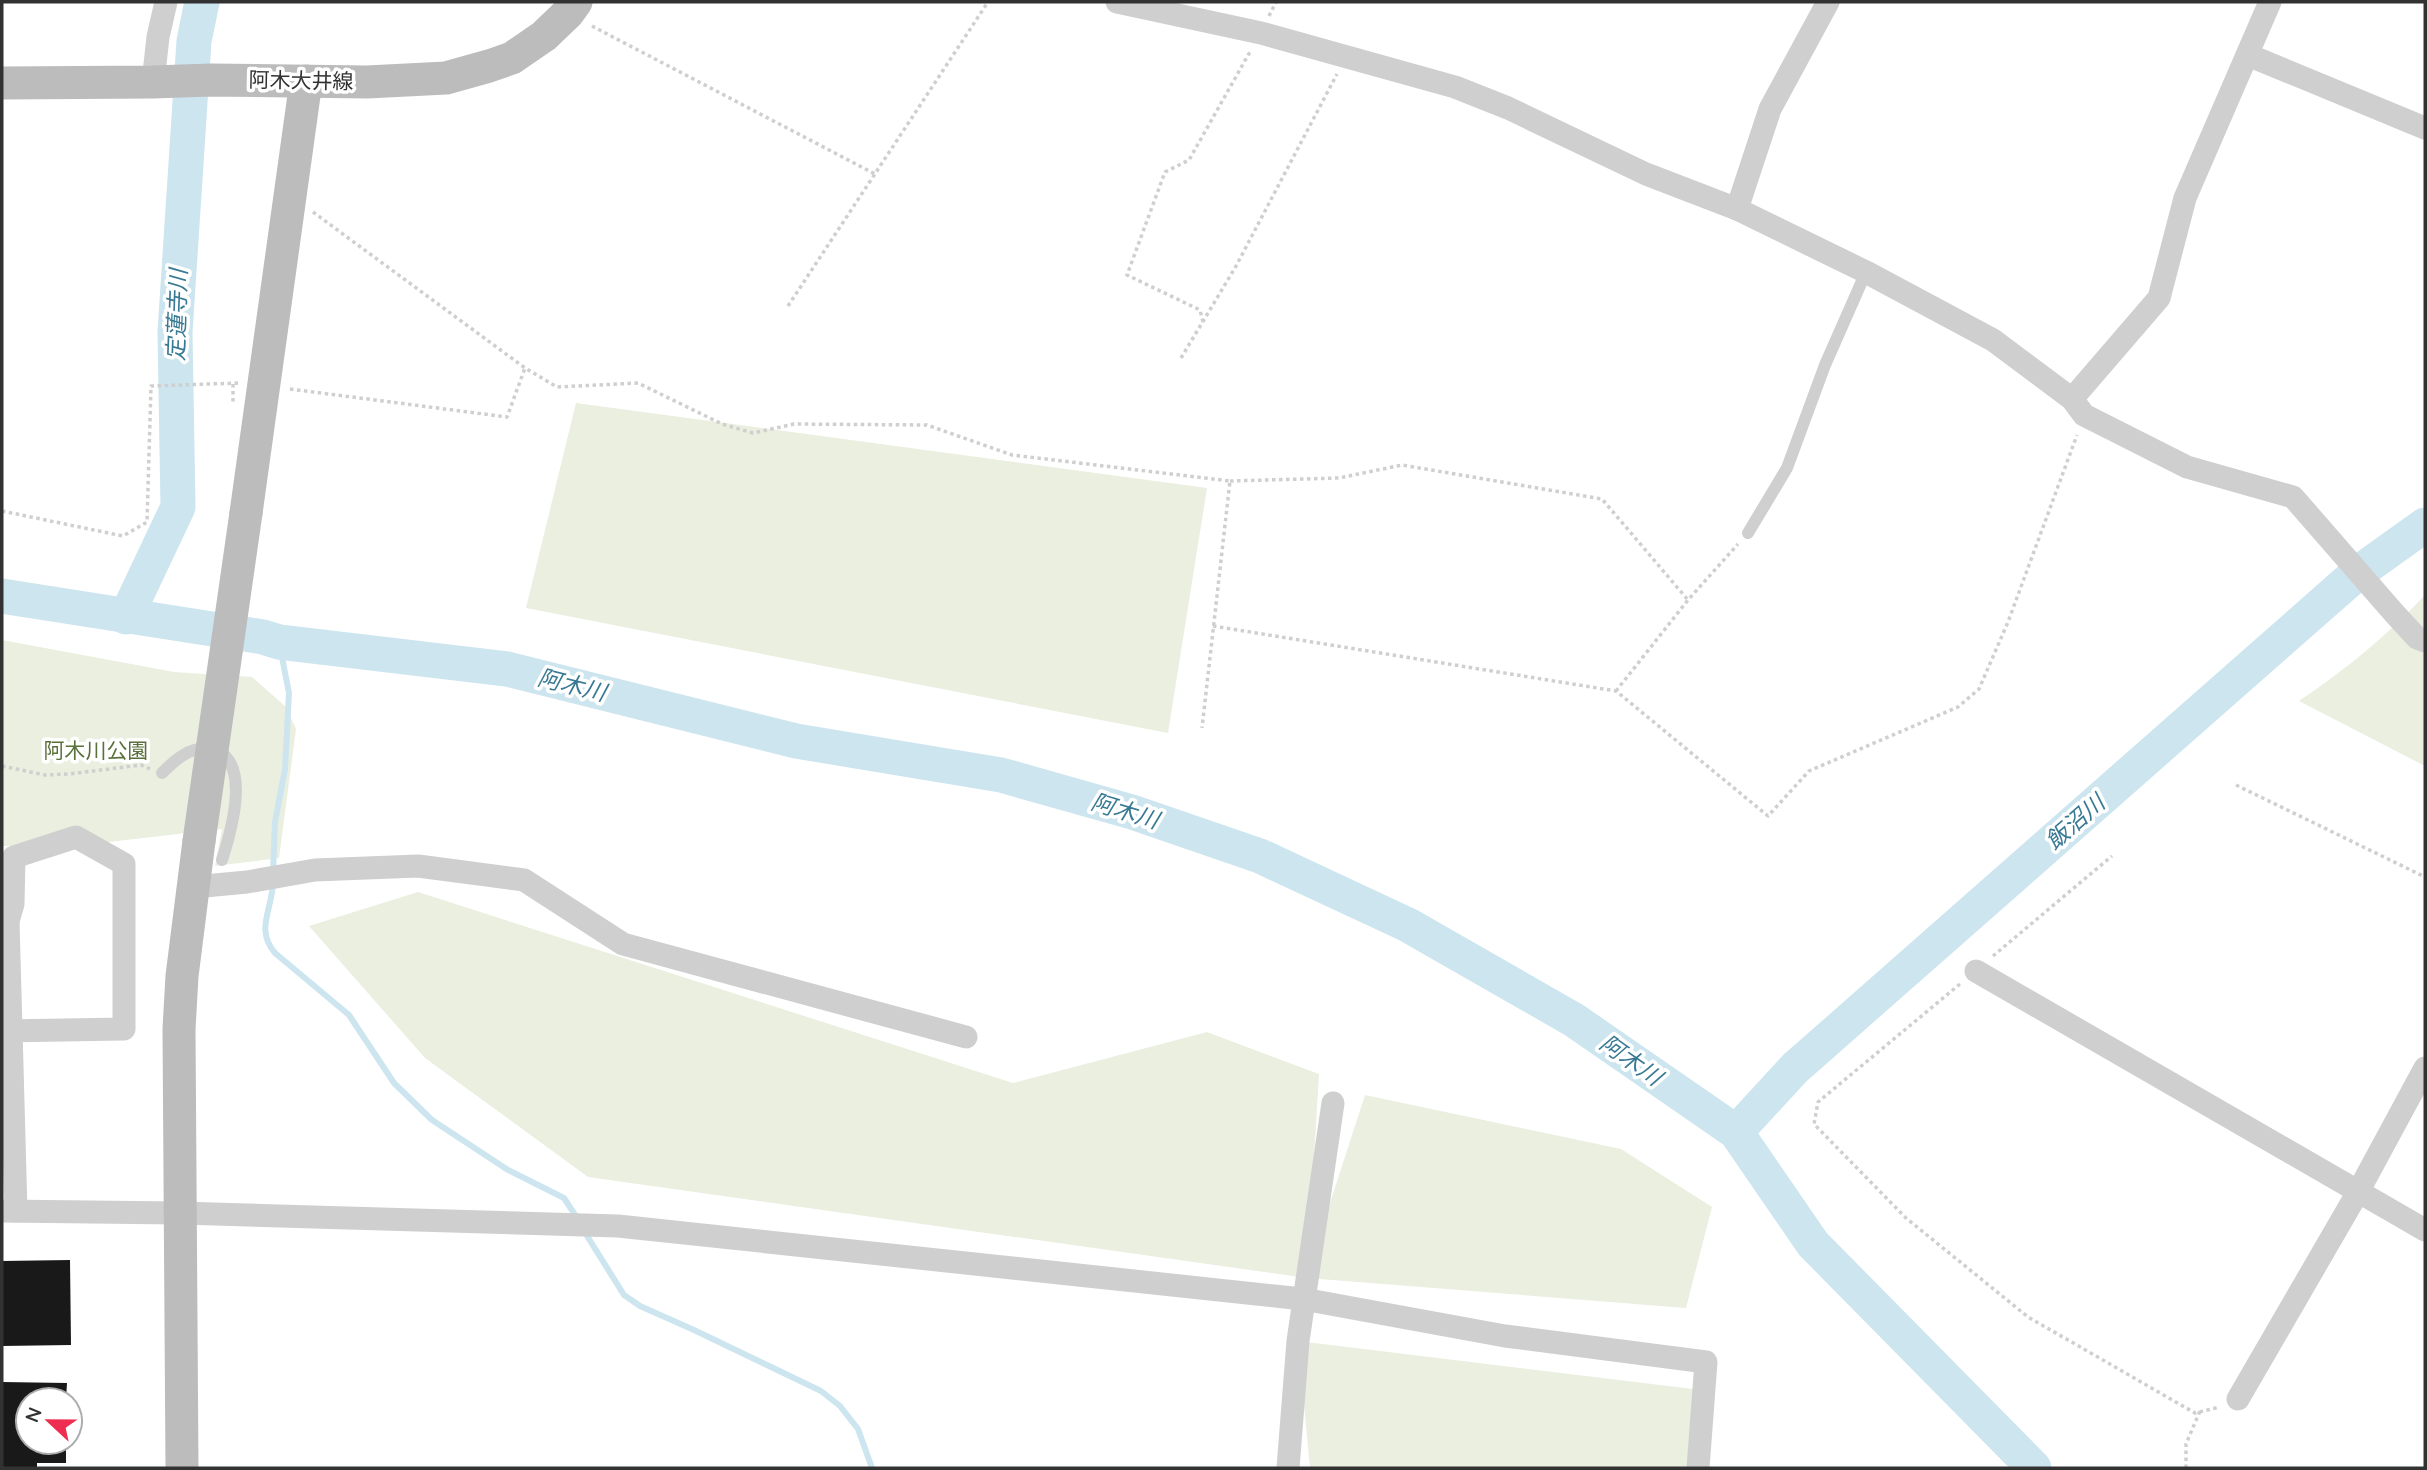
<svg xmlns="http://www.w3.org/2000/svg" width="2427" height="1470" font-family="Quicksand,'Noto Sans JP',sans-serif">
<style>
.green{fill:#eaefe0}
.lines{fill:none;stroke-linecap:round;stroke-linejoin:round}
.stream{stroke:#cce5ef;stroke-width:6}
.river{stroke:#cce5ef;stroke-width:35}
.building{fill:#191919}
.path{stroke:#cfcfcf;stroke-width:3.5;stroke-dasharray:3.5 3.5;stroke-linecap:butt}
.lane{stroke:#cfcfcf;stroke-width:12}
.street{stroke:#cfcfcf;stroke-width:23}
.secondary{stroke:#bcbcbc;stroke-width:33}
.secondary-bridge{stroke:#bcbcbc;stroke-width:33}
.labels{text-anchor:middle;stroke-width:7;stroke-linejoin:round;paint-order:stroke}
.street-label{font-size:21px;fill:#323232;stroke:#fff}
.park-label{font-size:21px;fill:#5a713c;stroke:#fff}
.water-label{font-size:23px;font-style:italic;fill:#387a93;stroke:#fff}
</style>
<rect width="100%" height="100%" fill="#fff"/>
<g class="green">
<path d="M576 403 1207 488 1168 733 526 608Z"/>
<path d="M2425 595V766L2299 701C2345 670 2388 635 2425 595Z"/>
<path d="M2 640 174 672 252 677 286 707 296 729 279 858 215 866 222 829 82 845 2 846Z"/>
<path d="M418 892 1013 1083 1207 1032 1319 1074 1307 1274 1365 1095 1621 1149 1712 1207 1686 1308 1307 1278 588 1177 425 1058 309 926Z"/>
<path d="M1298 1341 1693 1389 1690 1468H1310Z"/>
</g>
<g class="lines">
<g class="stream">
<path d="M273 873 275 822 285 769 289 693 279 642"/>
<path d="M273 883C272 910 255 930 275 953L349 1015 394 1083 432 1120 508 1170 564 1198 577 1218"/>
<path d="M584 1231 624 1295 640 1306 694 1330 821 1391 840 1406 858 1429 872 1468"/>
</g>
<g class="river">
<path d="M2 596 263 637 279 642 507 669 796 741 1001 775 1132 812 1260 856 1408 925 1574 1020 1736 1132 1813 1244 2034 1468"/>
<path d="M126 617 178 507 175 332 194 41 202 2"/>
<path d="M1736 1132 1795 1068 2355 575 2425 525"/>
</g>
</g>
<g class="building">
<path d="M70 1260 71 1345 2 1346V1261Z"/>
<path d="M2 1382 67 1383 66 1400H28V1442H66V1463H37V1468H2Z"/>
</g>
<g class="lines">
<g class="path">
<path d="M1269 16 1276 2"/>
<path d="M592 26 875 174"/>
<path d="M313 212 525 368 557 387 638 383 722 424 753 433 794 424 927 425 1012 455 1230 481 1202 728"/>
<path d="M788 306 988 2"/>
<path d="M1203 322 1200 310 1127 275 1165 172 1189 160 1251 50"/>
<path d="M1181 358 1235 268 1337 74"/>
<path d="M233 384V403"/>
<path d="M290 389 507 417 525 368"/>
<path d="M1230 481 1339 478 1402 465 1602 499 1688 600"/>
<path d="M2 511 123 536 147 522 151 386 239 383"/>
<path d="M1213 626 1616 691 1768 816 1809 771 1958 707 1979 689 2008 622 2077 435"/>
<path d="M1616 691 1688 600 1738 544"/>
<path d="M2 766 45 775 69 774 141 765 150 769"/>
<path d="M2236 785 2425 877"/>
<path d="M1993 956 2112 856"/>
<path d="M1960 984 1818 1102 1814 1124 1906 1218 2028 1317 2195 1413 2220 1407"/>
<path d="M2186 1468V1444L2200 1411"/>
</g>
<g class="lane">
<path d="M1748 533 1787 468 1825 365 1866 272"/>
<path d="M162 773C174 761 190 746 209 749 254 755 231 832 222 860"/>
</g>
<g class="street">
<path d="M1117 2 1261 33 1455 87 1508 108 1646 174 1737 209 1866 272 1993 340 2072 399 2084 415 2187 467 2293 497 2394 613 2417 638 2425 641"/>
<path d="M2248 55 2425 128"/>
<path d="M153 82 158 37 166 2"/>
<path d="M1737 209 1770 109 1828 2"/>
<path d="M2072 399 2159 298 2185 198 2270 2"/>
<path d="M194 887 247 882 315 870 418 866 524 880 623 944 966 1037"/>
<path d="M2 920 8 921 16 1211"/>
<path d="M1976 971 2425 1230"/>
<path d="M2 1031 124 1029V864L76 837 14 857 13 904 8 921"/>
<path d="M2 1211 180 1213 618 1226 1303 1299 1505 1336 1706 1362 1698 1468"/>
<path d="M2238 1399 2358 1192 2425 1068"/>
<path d="M1288 1468 1298 1341 1333 1103"/>
</g>
<g class="secondary">
<path d="M2 83 153 82 211 80 367 82 446 78 489 66 512 58 544 36 568 13 576 2"/>
<path d="M246 513 306 81"/>
<path d="M182 1468 179 1029 182 976 199 841"/>
</g>
<path class="secondary-bridge" d="M199 841 246 513"/>
</g>
<g class="labels">
<g class="street-label">
<text transform="translate(301 81) rotate(1)" y="7">阿木大井線</text>
</g>
<g class="park-label">
<text x="96" y="758">阿木川公園</text>
</g>
<g class="water-label">
<text transform="translate(177 315) rotate(-88)" y="8">定蓮寺川</text>
<text transform="translate(572 685) rotate(14)" y="8">阿木川</text>
<text transform="translate(1125 811) rotate(17)" y="8">阿木川</text>
<text transform="translate(2075 822) rotate(-41)" y="8">飯沼川</text>
<text transform="translate(1631 1060) rotate(35)" y="8">阿木川</text>
</g>
</g>
<rect width="2427" height="1470" fill="none" stroke="#323232" stroke-width="7"/>
<g transform="translate(49 1421) rotate(292)"><circle r="33" fill="#ffffff" stroke="#adadad" stroke-width="2"/>
<path d="M0-5L12 26L0 18L-12 26Z" fill="#ee2e51"/>
<text y="-10" font-size="19" font-weight="bold" text-anchor="middle" fill="#323232">N</text>
</g>
</svg>
